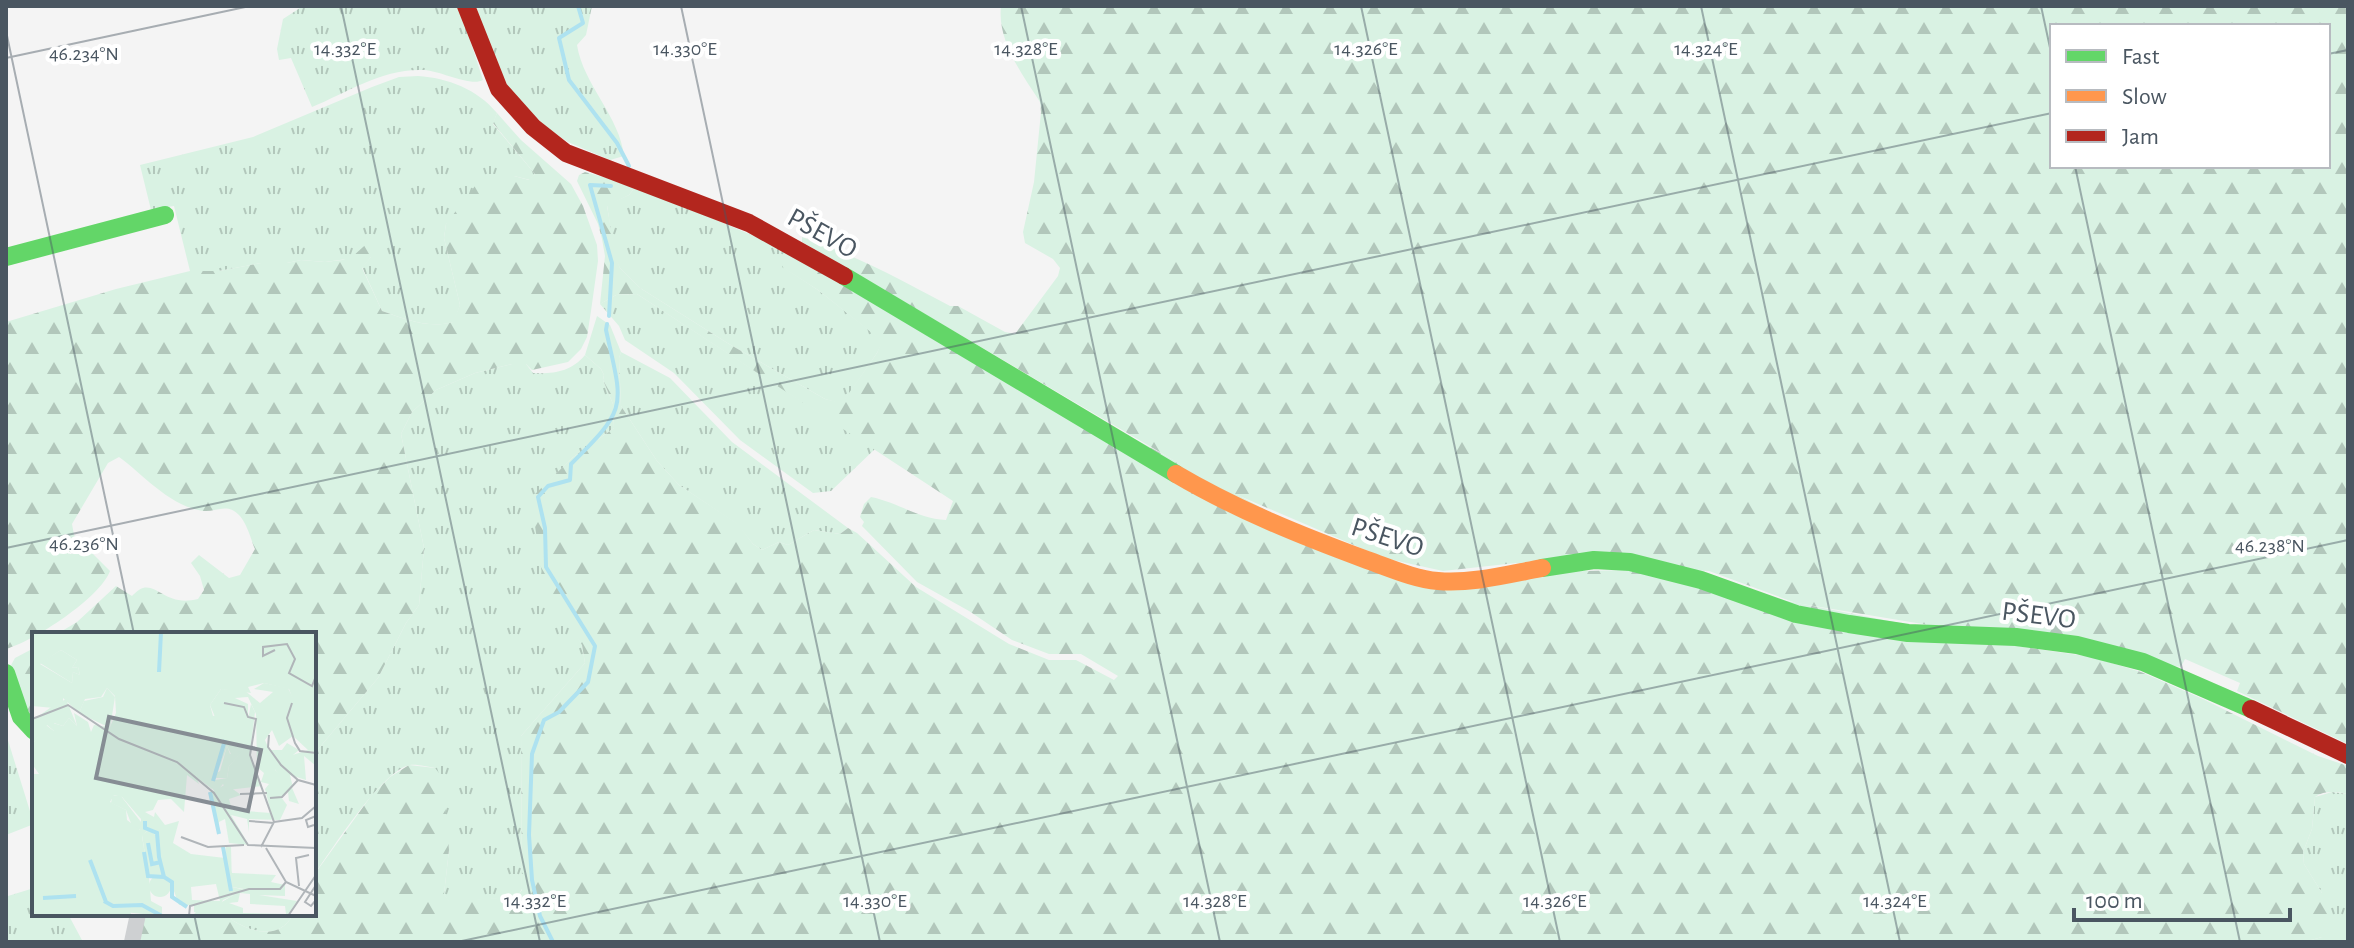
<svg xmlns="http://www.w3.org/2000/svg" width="2354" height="948" font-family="'Alegreya Sans',sans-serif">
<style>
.grass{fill:url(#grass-tufts)}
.forest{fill:url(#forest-firs);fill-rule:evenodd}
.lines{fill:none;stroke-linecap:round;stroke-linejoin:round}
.stream{stroke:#aee2f0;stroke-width:4}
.street{stroke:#ced0d2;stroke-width:16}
.fast{stroke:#63d668;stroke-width:18}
.slow{stroke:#ff974d;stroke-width:18}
.jam{stroke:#b3261e;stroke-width:18}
.ticks{fill:none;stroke:#4a5661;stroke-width:2;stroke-opacity:0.45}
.labels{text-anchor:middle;stroke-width:8;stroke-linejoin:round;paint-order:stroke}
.street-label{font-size:28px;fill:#4a5661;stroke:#fff}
.inset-river{fill:none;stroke:#aee2f0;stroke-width:4}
.inset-road{fill:none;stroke:#b0b5b9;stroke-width:2}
.view{fill:#868d94;fill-opacity:0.15;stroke:#868d94;stroke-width:4}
.inset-edge{fill:none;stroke:#4a5661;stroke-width:4}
.ticks-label{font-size:20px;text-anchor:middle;fill:#4a5661;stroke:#fff;stroke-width:8;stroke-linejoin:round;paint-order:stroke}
</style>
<defs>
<pattern id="grass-tufts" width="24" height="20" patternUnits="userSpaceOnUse" patternTransform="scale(2)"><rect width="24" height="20" fill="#d9f2e3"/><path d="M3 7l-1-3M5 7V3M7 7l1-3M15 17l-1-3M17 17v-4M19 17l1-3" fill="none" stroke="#b2c7bb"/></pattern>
<pattern id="forest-firs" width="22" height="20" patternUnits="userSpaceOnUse" patternTransform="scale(2)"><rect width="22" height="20" fill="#d9f2e3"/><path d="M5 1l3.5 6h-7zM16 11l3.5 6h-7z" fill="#b2c7bb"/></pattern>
</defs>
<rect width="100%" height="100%" fill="#f4f4f4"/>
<g class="grass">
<path d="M303 6H459L483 80C471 87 441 71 424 70 383 68 348 92 312 107L291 58 279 60 277 49 283 19Z"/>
<path d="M475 6H592L586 35 577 45C583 84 620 117 624 156L610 160 568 142 547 128 505 85Z"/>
<path d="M418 76C448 78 477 89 497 113L493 124 535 174 530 180 514 176 446 224 444 238 460 305 454 322C429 329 405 319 382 311L362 267 371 257 384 254 325 262 301 260 287 263H261L219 271H190L174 206 151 210 140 165 253 137 372 87 399 77Z"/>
<path d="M636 186 787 250 783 267 818 290 883 341 877 353 842 404 825 399 729 344 640 288 620 268 615 258 607 205 629 195Z"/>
<path d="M637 294 875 449 831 491 813 493 740 440 674 373 625 340 619 326 600 304 616 295Z"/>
<path d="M621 352 670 378 732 442 848 528 840 534 814 530 788 545 779 542 762 550 753 544 737 524 679 485 657 461 621 406 619 358Z"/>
<path d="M585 355 601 369 604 375 603 380 613 404 614 428 572 458 532 498 567 619 582 645 585 663 521 736 522 889 517 897 449 902 444 894 449 850 435 768C428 767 417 764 410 765 382 770 331 851 314 875V754L378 678 406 623 419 605 424 548 401 434 412 412 436 390 475 373 512 364H526L533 373C553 374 571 372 585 355Z"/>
<path d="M6 734 34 824 6 835Z"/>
<path d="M2332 792 2348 794V942H2304L2322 937V893L2304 864 2303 852 2312 829 2315 797Z"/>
<path d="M34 888V914H68L83 942H6V893L8 896Z"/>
<path d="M231 914H293C281 940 252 933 232 920Z"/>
</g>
<g class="forest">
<path d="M1001 6H2348V744L2237 691 2240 683 2185 659 2181 667 1796 603 1709 571 1516 563 1443 571 1384 558 1221 488 802 242V237C856 255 901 280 950 306H958L1005 332 1015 334 1058 276 1060 268 1053 259 1025 243 1023 232 1034 182 1041 112 1040 102C1022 74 997 41 1001 6ZM2052 26H2328V166H2052Z"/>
<path d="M497 113 521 140 571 184 583 206 597 245 598 261 591 311 587 337 581 349 568 362 532 370 526 364H512L475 373 436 390 412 412 401 434 424 548 419 605 406 623 378 678 314 754V634H57L77 622 116 586 132 596C135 593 139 589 143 588 158 584 167 607 198 599L204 590 200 576 191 563 199 555 229 578 240 575 255 549C250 537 246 518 234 511 224 505 214 512 204 511 170 507 144 475 119 457L108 463 72 524 74 535 110 571C100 598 34 641 6 649V322L116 289 190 271H219L261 263H287L301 260 325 262 342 260 352 257 373 238 384 254 380 258 371 257 362 268 382 311C405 319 429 329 453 322L460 305 444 238 446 224 475 186 492 174 514 176 529 180 535 174 493 123Z"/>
<path d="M585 172 636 186 629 195 607 206 616 258 620 268 640 288 729 344 825 399 842 403 877 353 882 341 818 290 782 267 787 250 1387 576 1627 570 2023 647 2092 657 2141 672 2203 699 2318 756 2348 766V794C2336 792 2325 790 2315 797L2312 829 2303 852 2304 864 2322 893 2332 928 2322 937 2304 942H139L144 914H231L232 920C252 933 281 940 293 914H314V875L371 796 390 777 409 765 435 768 443 778 449 850 444 894 449 901 516 897 522 890 521 736 585 663 582 645 544 588 531 498 572 458 614 428 613 404 603 380 604 375 601 369 585 355 597 316 610 325 621 352 619 358 621 406 657 461 679 485 738 524 753 544 762 550 779 542 788 545 814 530 840 534 848 528 857 533 916 587 1009 644 1049 660H1076L1114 680 1118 676 1081 654H1049L1012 640 969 611 917 582 862 526 864 522 860 517 864 504 871 497C897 502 919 519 946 520L953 501 637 294 616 295 600 304 605 256 602 239 598 224 577 181 579 175Z"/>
<path d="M34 648V724L10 667 15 658Z"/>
</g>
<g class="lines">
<g class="stream">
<path d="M578 6 583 23 559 38 569 80 617 143 629 166"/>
<path d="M609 316 612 263 590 185 611 186"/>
<path d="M553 942 540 916 532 880 529 835 532 754 544 720 559 712 588 682 595 646 546 567 545 528 538 497 548 486 570 480 571 464C629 407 623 407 606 330L607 324"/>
</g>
<path class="street" d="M132 942 138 914"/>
<g class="fast">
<path d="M6 257 165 215"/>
<path d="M844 276 1176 474"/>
<path d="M1542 568 1594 560 1630 562 1701 580 1796 614 1849 624 1908 633 2016 637 2077 645 2143 662 2251 709"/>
<path d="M6 673 21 717 34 731"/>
</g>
<path class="slow" d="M1176 474C1237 510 1302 536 1367 560 1390 568 1414 579 1438 581 1472 584 1509 574 1542 568"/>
<g class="jam">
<path d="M466 6 499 89 533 127 566 153 749 223 844 276"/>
<path d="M2251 709 2348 755"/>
</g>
</g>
<path class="ticks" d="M341 6 540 942M681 6 880 942M1021 6 1220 942M1361 6 1560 942M1701 6 1900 942M2041 6 2052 57M6 31 134 634M2328 54 2348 50M6 58 250 6M2075 166 2240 942M6 548 2052 113M194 914 200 942M457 942 2348 540"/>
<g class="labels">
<g class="street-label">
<text transform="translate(823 232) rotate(29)" y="10">PŠEVO</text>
<text transform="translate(1388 536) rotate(18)" y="10">PŠEVO</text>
<text transform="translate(2039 614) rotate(7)" y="10">PŠEVO</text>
</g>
</g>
<g transform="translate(32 632)">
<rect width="284" height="284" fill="#f4f4f4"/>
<path d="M29 18 45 28 40 36 46 35 48 43 41 40 40 51 8 31ZM232 51 256 56 261 66V104L247 114 240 98 233 108 237 118H250L255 111 267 118 243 138 257 149 267 172 257 169 256 160 249 165 255 173 248 188 217 187V200L215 187 199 183 217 213 197 211 193 187 187 190 186 201 178 161 194 152 209 163 197 167 200 178 239 181 233 157 237 152 229 150 232 141 225 135 224 82 216 65 203 66 216 72V87L208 82 183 85 178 73 189 57 212 58 228 71 241 60 222 57ZM75 56 83 65 78 96 47 81 52 69 71 65ZM23 60 28 68 20 75 34 67 45 94 37 86 31 94 22 91V99L15 93 0 113V89L22 73ZM195 114 198 122 214 116 197 134 195 146H181L180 157 164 145 166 138 174 133 181 143 188 139ZM67 162 89 164 112 194 107 198 100 194 94 178 79 171 80 166 60 178 53 174 56 181 49 184 24 165 55 174ZM117 198 125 204 131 242H116L110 203ZM198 236 200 241 244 243 239 250 253 253V264L227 263 265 269 255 284H160L165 279 183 283 188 271 212 257 200 255ZM208 261 218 262V272L253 274 254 282 211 281V276L197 271 206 270ZM117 254a11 11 0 1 1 22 0a11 11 0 1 1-22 0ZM74 249 80 268 91 263 94 273 87 275 110 274 111 282 82 279 73 270 69 250Z" fill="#d9f2e3" fill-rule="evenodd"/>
<path d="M0 0H284V134L272 124 274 148 258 143 261 156 243 138 251 126 276 118 261 104 255 86 261 68 257 57 232 51 216 55 219 61 189 57 178 73 181 84 210 79 216 87 219 72 223 80 218 122 230 154 195 158 191 152 184 161 168 142 164 144 167 152 155 143 152 180 139 167 126 168 121 178 113 180 122 185 123 180 133 193 147 189 141 211 159 222 193 226 194 214 199 215 200 255 213 258 191 268 183 283 162 280V273H147L138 248 125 243 117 245 119 269 130 275V284H102L111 282 106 274 96 275 100 284H0V142H7L0 132V113L14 93 22 99 21 91 31 94 37 86 45 94 42 81 56 90 59 100 62 93 78 95 84 81 83 64 75 56 69 65 53 67 47 81 31 66V73L22 76 0 74ZM29 18 45 28 40 36 46 35 48 43 41 40 40 51 8 32ZM195 114 200 124 213 116 197 134 195 146 183 148ZM82 163 90 165 109 187 108 198 95 188 94 178 78 170ZM116 198 125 203 130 242H116L110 204ZM184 252 188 269 160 268 159 255Z" fill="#d9f2e3" fill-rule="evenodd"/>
<path class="inset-river" d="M127 40 129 0M181 149 193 108M178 160 187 202M113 189V196L125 201 127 225 132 245 140 250V265L155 275M116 211 120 232 129 230M191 215 199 259M112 220 116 244 132 245M58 228 74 270M11 266 44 264M72 269 81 274 110 273 130 284"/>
<path class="inset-road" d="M243 18 231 24V15L255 12 263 27 257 41 280 54 284 44M192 71 212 75 216 85 224 87 218 123 242 190 229 215M260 71 255 86 263 111 268 119 284 121M0 87 36 73 87 107 145 130 182 161 216 213 284 216M237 103 236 115 249 133 266 148 284 153M208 162 235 161M238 166 250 165 266 148M217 189 242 191M242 190 270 186 284 174M282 193 276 195 274 188 284 184M149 205 176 215 212 213M234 216 254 250 284 264M284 253 273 270 279 274 284 268M267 254 264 226 277 223M157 284 158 274 217 257H248L254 250M256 284 284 243"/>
<path class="view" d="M77 85 229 118 216 179 64 146Z"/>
<rect width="284" height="284" class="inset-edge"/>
</g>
<g class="ticks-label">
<text x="345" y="55">14.332°E</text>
<text x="685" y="55">14.330°E</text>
<text x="1026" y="55">14.328°E</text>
<text x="1366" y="55">14.326°E</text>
<text x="1706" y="55">14.324°E</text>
<text x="84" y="60">46.234°N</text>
<text x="84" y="550">46.236°N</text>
<text x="2270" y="552">46.238°N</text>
<text x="535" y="907">14.332°E</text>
<text x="875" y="907">14.330°E</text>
<text x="1215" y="907">14.328°E</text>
<text x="1555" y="907">14.326°E</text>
<text x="1895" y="907">14.324°E</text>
</g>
<rect width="2354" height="948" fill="none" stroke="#4a5661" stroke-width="16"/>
<rect x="2050" y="24" width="280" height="144" fill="#ffffff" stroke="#b7bbc0" stroke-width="2"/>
<rect x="2066" y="50" width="40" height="12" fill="#63d668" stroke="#b7bbc0" stroke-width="2"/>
<text x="2122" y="64" font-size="24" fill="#4a5661">Fast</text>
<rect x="2066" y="90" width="40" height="12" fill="#ff974d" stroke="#b7bbc0" stroke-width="2"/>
<text x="2122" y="104" font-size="24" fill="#4a5661">Slow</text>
<rect x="2066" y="130" width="40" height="12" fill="#b3261e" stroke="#b7bbc0" stroke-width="2"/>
<text x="2122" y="144" font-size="24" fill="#4a5661">Jam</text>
<path d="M2074 908v12h216v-12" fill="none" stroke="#4a5661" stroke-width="4"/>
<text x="2086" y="908" font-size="24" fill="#4a5661" stroke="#ffffff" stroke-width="6" paint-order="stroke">100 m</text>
</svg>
